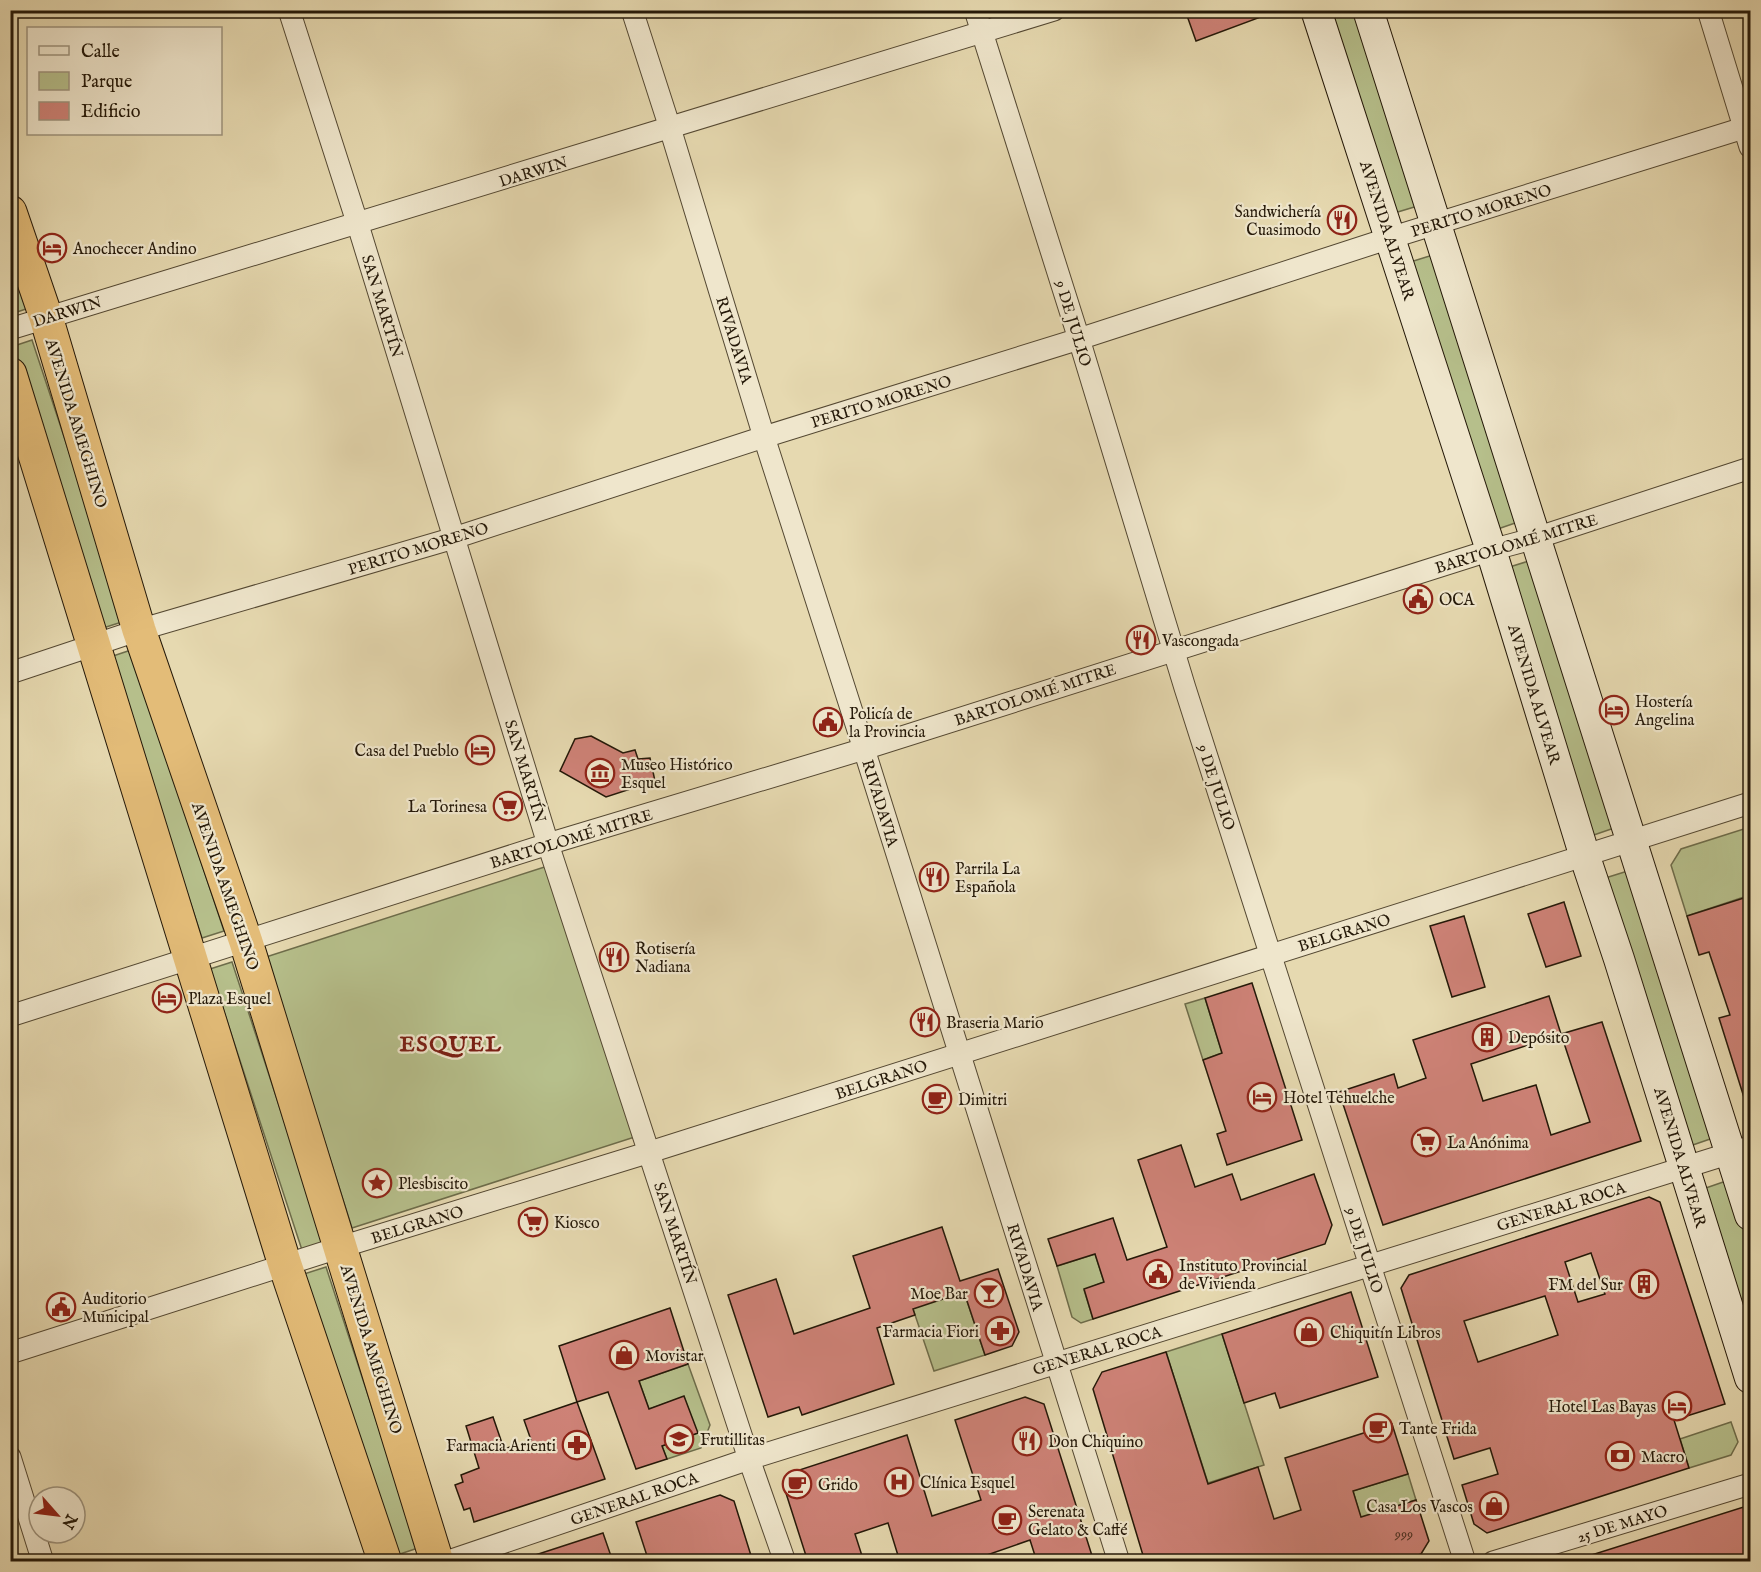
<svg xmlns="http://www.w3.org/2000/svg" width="1761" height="1572" font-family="'IM FELL English',serif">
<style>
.green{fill:#b6bf8b;stroke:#6d6c4a;stroke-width:1.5}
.building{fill:#ce8277;stroke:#241808;stroke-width:1.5;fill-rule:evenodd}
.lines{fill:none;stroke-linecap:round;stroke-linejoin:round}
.minor-casing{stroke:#544832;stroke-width:23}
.secondary-casing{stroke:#241808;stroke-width:32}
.trunk-casing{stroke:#241808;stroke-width:35}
.minor{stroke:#efe6cc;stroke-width:21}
.secondary{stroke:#efe6cc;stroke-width:30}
.trunk{stroke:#e3bc78;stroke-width:33}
.labels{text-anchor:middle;stroke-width:4.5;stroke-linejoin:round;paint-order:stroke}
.number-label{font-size:14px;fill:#4e3224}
.street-label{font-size:16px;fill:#241808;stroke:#efe6cc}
.poi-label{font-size:16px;fill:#241808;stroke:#efe6cc;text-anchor:start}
.district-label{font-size:22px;font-weight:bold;letter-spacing:1.5px;fill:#7a1f14;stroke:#efe6cc}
</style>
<rect width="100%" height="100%" fill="#e6d9b0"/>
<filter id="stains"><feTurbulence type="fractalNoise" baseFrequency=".00333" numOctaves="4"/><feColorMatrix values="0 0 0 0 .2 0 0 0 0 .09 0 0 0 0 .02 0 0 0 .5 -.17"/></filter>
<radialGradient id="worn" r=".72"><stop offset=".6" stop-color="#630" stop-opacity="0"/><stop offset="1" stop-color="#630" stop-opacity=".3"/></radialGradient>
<g class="green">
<path d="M1326 11H1359L1421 205 1391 214Z"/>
<path d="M10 252 29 308 11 314H10Z"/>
<path d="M1436 254 1521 521 1492 531 1407 263Z"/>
<path d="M32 340 125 621 103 628 11 347Z"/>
<path d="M1532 560 1617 827 1588 837 1503 569Z"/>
<path d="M131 650 224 931 202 938 110 657Z"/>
<path d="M1750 827V895L1687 916 1671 865 1681 849Z"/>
<path d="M557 863 644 1134 352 1228 266 957Z"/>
<path d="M1631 870 1716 1137 1687 1147 1602 879Z"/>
<path d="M232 962 324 1243 302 1250 210 969Z"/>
<path d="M1205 998 1222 1053 1203 1060 1185 1004Z"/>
<path d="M1729 1180 1750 1246V1349L1700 1190Z"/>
<path d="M891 1244 964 1292 985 1355 934 1371Z"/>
<path d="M1095 1254 1104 1282 1084 1290 1093 1319 1081 1323 1072 1317 1057 1266Z"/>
<path d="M326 1267 418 1548 397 1555 304 1274Z"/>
<path d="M1222 1334 1264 1465 1208 1483 1166 1352Z"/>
<path d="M688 1364 710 1425 701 1448 667 1459 662 1446 697 1433 684 1397 649 1409 639 1381Z"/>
<path d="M1731 1422 1738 1442 1731 1455 1689 1468 1680 1439Z"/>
<path d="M1408 1474 1416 1500 1376 1513 1365 1533 1353 1491Z"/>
</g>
<g class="building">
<path d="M1185 10H1274V12L1196 41Z"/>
<path d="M591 736 623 753 635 750 638 759 650 758 655 781 606 797 560 771 575 739Z"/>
<path d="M1750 896V1107H1747L1719 1018 1730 1015 1709 952 1699 955 1687 916Z"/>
<path d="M1564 902 1581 956 1546 967 1528 914Z"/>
<path d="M1464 916 1485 987 1452 997 1430 926Z"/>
<path d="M1252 983 1302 1140 1227 1165 1217 1134 1226 1131 1203 1060 1222 1053 1205 998Z"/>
<path d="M1549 996 1561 1034 1602 1022 1641 1141 1383 1225 1339 1092 1394 1074 1398 1088 1426 1078 1413 1040ZM1561 1034 1590 1122 1551 1135 1536 1085 1483 1101 1471 1064Z"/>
<path d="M1181 1145 1195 1187 1232 1174 1241 1200 1314 1174 1332 1225 1325 1244 1093 1319 1084 1289 1104 1282 1095 1254 1057 1266 1048 1239 1113 1218 1127 1260 1167 1247 1138 1160Z"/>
<path d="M1649 1197 1660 1202 1725 1404 1674 1420 1689 1468 1487 1533 1474 1524 1462 1485 1498 1474 1490 1448 1454 1459 1401 1288 1409 1275ZM1591 1253 1605 1294 1578 1302 1565 1262ZM1545 1296 1558 1335 1478 1362 1464 1321Z"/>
<path d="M942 1227 960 1281 998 1269 1019 1332 1012 1346 985 1355 964 1292 913 1309 915 1315 877 1328 894 1384 802 1415 799 1407 768 1417 728 1295 776 1279 794 1334 870 1308 853 1256Z"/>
<path d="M1351 1292 1378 1377 1280 1408 1275 1393 1244 1403 1222 1334Z"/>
<path d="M670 1308 688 1364 639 1381 649 1409 684 1396 698 1433 662 1446 667 1459 636 1469 608 1392 577 1402 559 1346Z"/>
<path d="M1166 1352 1208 1484 1258 1467 1274 1519 1301 1510 1285 1458 1392 1424 1408 1474 1353 1491 1361 1517 1416 1500 1429 1541 1421 1554 1397 1562H1145L1093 1389 1102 1372Z"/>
<path d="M1025 1397 1044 1404 1094 1562H1037L1030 1540 987 1555 989 1562H900L888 1523 855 1534 864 1562H808L784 1487 790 1473 907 1435 932 1516 981 1500 955 1420Z"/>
<path d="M577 1402 605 1479 474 1522 470 1508 464 1510 455 1485 463 1482 461 1475 479 1468 466 1426 493 1417 504 1449 531 1440 524 1420Z"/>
<path d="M720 1495 734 1501 753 1562H649L636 1522Z"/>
<path d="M1750 1505V1562H1583L1582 1558Z"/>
<path d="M603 1533 612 1559 604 1562H524L523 1559Z"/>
</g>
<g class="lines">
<g class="minor-casing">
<g id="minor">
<path d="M289 10 358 225 548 844 749 1459 785 1562"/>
<path d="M632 10 670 128 764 437 864 749 1119 1562"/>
<path d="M975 10 1079 339 1185 688 1465 1562"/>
<path d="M1708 10 1750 147"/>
<path d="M10 329 1054 10"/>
<path d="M10 673 139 630 454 538 764 437 1079 339 1390 238 1750 126"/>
<path d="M10 1016 548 844 864 749 1491 550 1536 538 1750 468"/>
<path d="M10 1353 341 1247 650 1152 1750 803"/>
<path d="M10 1457 43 1562"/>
<path d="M446 1562 749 1459 1750 1147"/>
<path d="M1493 1562 1750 1484"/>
</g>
</g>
<g class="secondary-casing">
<g id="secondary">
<path d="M1316 10 1491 550 1585 857 1619 959 1750 1378"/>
<path d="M1368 10 1750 1215"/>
</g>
</g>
<g class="trunk-casing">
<g id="trunk">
<path d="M10 212 46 317 139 630 246 942 437 1562"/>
<path d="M10 374 285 1265 385 1562"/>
</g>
</g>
<use href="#minor" class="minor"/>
<use href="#secondary" class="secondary"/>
<use href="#trunk" class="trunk"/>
</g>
<defs>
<g id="restaurant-ring" transform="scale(1.5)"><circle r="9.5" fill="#efe6cc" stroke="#8f2418" stroke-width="1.5"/><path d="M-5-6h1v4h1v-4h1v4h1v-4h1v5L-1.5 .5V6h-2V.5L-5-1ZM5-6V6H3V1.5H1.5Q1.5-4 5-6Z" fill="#8f2418"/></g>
<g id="hotel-ring" transform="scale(1.5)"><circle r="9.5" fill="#efe6cc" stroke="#8f2418" stroke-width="1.5"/><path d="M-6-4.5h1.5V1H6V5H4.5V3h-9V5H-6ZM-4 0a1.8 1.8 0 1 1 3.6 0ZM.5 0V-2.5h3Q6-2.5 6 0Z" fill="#8f2418"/></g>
<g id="civic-ring" transform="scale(1.5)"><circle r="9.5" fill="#efe6cc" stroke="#8f2418" stroke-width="1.5"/><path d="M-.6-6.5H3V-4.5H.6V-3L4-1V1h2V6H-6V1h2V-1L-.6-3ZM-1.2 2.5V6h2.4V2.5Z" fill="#8f2418"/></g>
<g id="museum-ring" transform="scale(1.5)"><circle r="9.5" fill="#efe6cc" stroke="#8f2418" stroke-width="1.5"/><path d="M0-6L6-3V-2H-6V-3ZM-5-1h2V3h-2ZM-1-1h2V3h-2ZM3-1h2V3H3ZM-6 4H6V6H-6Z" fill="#8f2418"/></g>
<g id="supermarket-ring" transform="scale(1.5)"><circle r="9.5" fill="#efe6cc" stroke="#8f2418" stroke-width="1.5"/><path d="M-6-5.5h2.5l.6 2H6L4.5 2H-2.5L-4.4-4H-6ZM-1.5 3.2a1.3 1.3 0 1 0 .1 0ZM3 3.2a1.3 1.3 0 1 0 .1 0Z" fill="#8f2418"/></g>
<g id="building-ring" transform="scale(1.5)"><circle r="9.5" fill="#efe6cc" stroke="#8f2418" stroke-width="1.5"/><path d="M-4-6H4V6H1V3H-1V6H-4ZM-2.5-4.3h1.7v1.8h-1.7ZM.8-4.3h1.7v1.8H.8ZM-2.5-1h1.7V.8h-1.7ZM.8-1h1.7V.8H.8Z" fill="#8f2418"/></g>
<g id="cafe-ring" transform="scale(1.5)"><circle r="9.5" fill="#efe6cc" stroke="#8f2418" stroke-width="1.5"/><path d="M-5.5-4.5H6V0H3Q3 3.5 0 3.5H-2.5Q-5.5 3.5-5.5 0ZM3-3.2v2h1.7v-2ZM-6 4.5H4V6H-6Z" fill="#8f2418"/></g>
<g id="sight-ring" transform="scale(1.5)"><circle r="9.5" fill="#efe6cc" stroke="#8f2418" stroke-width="1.5"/><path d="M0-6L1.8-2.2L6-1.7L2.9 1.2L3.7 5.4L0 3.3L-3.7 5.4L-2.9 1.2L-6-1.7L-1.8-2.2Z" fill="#8f2418"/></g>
<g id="bar-ring" transform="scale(1.5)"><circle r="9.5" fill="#efe6cc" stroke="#8f2418" stroke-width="1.5"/><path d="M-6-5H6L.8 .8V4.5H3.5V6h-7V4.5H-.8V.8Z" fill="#8f2418"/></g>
<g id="pharmacy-ring" transform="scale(1.5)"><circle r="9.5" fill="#efe6cc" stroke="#8f2418" stroke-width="1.5"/><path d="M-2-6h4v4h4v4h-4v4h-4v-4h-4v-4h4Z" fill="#8f2418"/></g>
<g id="shop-ring" transform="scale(1.5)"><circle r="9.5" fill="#efe6cc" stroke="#8f2418" stroke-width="1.5"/><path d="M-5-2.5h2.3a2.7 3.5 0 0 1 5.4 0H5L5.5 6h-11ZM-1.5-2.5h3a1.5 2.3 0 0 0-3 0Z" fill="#8f2418"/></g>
<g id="school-ring" transform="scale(1.5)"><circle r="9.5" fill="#efe6cc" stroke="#8f2418" stroke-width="1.5"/><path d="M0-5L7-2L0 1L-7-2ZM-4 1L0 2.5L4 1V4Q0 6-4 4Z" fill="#8f2418"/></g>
<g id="bank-ring" transform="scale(1.5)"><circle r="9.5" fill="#efe6cc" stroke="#8f2418" stroke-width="1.5"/><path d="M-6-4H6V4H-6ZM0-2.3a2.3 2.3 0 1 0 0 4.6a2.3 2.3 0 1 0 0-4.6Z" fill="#8f2418"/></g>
<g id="hospital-ring" transform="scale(1.5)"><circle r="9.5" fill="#efe6cc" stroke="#8f2418" stroke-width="1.5"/><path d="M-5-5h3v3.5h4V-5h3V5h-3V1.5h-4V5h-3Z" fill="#8f2418"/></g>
</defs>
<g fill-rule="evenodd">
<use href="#restaurant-ring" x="1342" y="220"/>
<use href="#hotel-ring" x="52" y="248"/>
<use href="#civic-ring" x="1418" y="599"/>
<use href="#restaurant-ring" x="1141" y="640"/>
<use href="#hotel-ring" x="1614" y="710"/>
<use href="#civic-ring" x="828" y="722"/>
<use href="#hotel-ring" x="480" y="750"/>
<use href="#museum-ring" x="600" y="773"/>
<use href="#supermarket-ring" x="508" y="806"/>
<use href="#restaurant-ring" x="934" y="877"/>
<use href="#restaurant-ring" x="614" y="957"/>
<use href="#hotel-ring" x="167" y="998"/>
<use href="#restaurant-ring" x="925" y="1022"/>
<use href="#building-ring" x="1487" y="1037"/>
<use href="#hotel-ring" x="1262" y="1097"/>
<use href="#cafe-ring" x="937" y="1099"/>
<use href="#supermarket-ring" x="1426" y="1142"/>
<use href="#sight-ring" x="377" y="1183"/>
<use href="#supermarket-ring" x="533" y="1222"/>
<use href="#civic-ring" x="1158" y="1274"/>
<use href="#building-ring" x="1644" y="1284"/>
<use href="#bar-ring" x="989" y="1293"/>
<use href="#civic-ring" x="61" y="1307"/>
<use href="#pharmacy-ring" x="1000" y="1331"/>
<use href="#shop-ring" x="1309" y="1332"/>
<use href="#shop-ring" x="624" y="1355"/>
<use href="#hotel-ring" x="1677" y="1406"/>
<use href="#cafe-ring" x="1378" y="1428"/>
<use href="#school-ring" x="679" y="1439"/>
<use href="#restaurant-ring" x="1027" y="1441"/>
<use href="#pharmacy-ring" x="577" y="1445"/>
<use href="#bank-ring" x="1620" y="1456"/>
<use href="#hospital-ring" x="899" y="1482"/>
<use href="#cafe-ring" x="797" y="1484"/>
<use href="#shop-ring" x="1494" y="1506"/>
<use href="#cafe-ring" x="1007" y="1520"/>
</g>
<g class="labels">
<g class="number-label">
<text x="1404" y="1539">999</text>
</g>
<g class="street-label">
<text transform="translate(533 171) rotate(-17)" y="6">DARWIN</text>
<text transform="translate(1481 210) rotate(-17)" y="6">PERITO MORENO</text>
<text transform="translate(1388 230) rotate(72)" y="6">AVENIDA ALVEAR</text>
<text transform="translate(383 306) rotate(73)" y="6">SAN MARTÍN</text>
<text transform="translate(67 311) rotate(-17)" y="6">DARWIN</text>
<text transform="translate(1074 323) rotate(73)" y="6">9 DE JULIO</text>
<text transform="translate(735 340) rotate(73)" y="6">RIVADAVIA</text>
<text transform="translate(881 401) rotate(-17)" y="6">PERITO MORENO</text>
<text transform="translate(77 423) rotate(73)" y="6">AVENIDA AMEGHINO</text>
<text transform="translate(1516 543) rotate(-17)" y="6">BARTOLOMÉ MITRE</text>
<text transform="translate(418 548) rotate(-17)" y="6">PERITO MORENO</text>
<text transform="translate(1035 694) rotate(-18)" y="6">BARTOLOMÉ MITRE</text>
<text transform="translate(1535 694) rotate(73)" y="6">AVENIDA ALVEAR</text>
<text transform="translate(526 771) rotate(73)" y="6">SAN MARTÍN</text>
<text transform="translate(1217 787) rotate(72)" y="6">9 DE JULIO</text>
<text transform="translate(881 803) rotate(73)" y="6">RIVADAVIA</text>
<text transform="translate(571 838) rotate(-17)" y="6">BARTOLOMÉ MITRE</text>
<text transform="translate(226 886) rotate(71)" y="6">AVENIDA AMEGHINO</text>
<text transform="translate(1344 932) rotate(-17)" y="6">BELGRANO</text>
<text transform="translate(881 1079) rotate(-18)" y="6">BELGRANO</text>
<text transform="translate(1681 1157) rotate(73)" y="6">AVENIDA ALVEAR</text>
<text transform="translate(1561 1206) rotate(-17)" y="6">GENERAL ROCA</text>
<text transform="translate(417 1224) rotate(-17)" y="6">BELGRANO</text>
<text transform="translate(676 1233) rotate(72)" y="6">SAN MARTÍN</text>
<text transform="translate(1365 1250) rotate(72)" y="6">9 DE JULIO</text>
<text transform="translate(1026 1267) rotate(73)" y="6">RIVADAVIA</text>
<text transform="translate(372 1349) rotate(73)" y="6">AVENIDA AMEGHINO</text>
<text transform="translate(1097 1350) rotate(-17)" y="6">GENERAL ROCA</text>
<text transform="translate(634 1498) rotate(-19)" y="6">GENERAL ROCA</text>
<text transform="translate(1622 1523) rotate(-17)" y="6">25 DE MAYO</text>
</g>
<g class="poi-label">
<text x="1321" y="217" text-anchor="end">Sandwichería<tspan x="1321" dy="18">Cuasimodo</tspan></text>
<text x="73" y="254">Anochecer Andino</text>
<text x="1439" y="605">OCA</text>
<text x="1162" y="646">Vascongada</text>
<text x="1635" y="707">Hostería<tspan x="1635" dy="18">Angelina</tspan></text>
<text x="849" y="719">Policía de<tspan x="849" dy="18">la Provincia</tspan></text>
<text x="459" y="756" text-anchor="end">Casa del Pueblo</text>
<text x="621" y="770">Museo Histórico<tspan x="621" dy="18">Esquel</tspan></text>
<text x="487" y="812" text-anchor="end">La Torinesa</text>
<text x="955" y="874">Parrila La<tspan x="955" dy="18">Española</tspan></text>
<text x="635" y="954">Rotisería<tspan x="635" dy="18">Nadiana</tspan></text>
<text x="188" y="1004">Plaza Esquel</text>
<text x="946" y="1028">Braseria Mario</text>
<text x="1508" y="1043">Depósito</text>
<text x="1283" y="1103">Hotel Tehuelche</text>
<text x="958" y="1105">Dimitri</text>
<text x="1447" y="1148">La Anónima</text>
<text x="398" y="1189">Plesbiscito</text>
<text x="554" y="1228">Kiosco</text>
<text x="1179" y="1271">Instituto Provincial<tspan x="1179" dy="18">de Vivienda</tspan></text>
<text x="1623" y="1290" text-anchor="end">FM del Sur</text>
<text x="968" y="1299" text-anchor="end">Moe Bar</text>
<text x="82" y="1304">Auditorio<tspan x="82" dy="18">Municipal</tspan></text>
<text x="979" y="1337" text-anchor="end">Farmacia Fiori</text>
<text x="1330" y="1338">Chiquitín Libros</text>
<text x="645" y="1361">Movistar</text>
<text x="1656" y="1412" text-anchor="end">Hotel Las Bayas</text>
<text x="1399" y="1434">Tante Frida</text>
<text x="700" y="1445">Frutillitas</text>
<text x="1048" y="1447">Don Chiquino</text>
<text x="556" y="1451" text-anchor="end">Farmacia Arienti</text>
<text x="1641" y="1462">Macro</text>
<text x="920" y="1488">Clínica Esquel</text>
<text x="818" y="1490">Grido</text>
<text x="1473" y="1512" text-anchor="end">Casa Los Vascos</text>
<text x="1028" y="1517">Serenata<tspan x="1028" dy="18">Gelato &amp; Caffé</tspan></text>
</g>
<g class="district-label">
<text x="451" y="1051">ESQUEL</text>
</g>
</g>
<rect width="1761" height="1572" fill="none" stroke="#e6d9b0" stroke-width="36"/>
<rect x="12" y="12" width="1737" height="1548" fill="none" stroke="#241808" stroke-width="3"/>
<rect x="18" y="18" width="1725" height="1536" fill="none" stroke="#241808" stroke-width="1.5"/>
<rect x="27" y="27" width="195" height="108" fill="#efe6cc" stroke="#9e947e" stroke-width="1.5"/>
<rect x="39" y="46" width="30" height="9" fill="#efe6cc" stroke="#9e947e" stroke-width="1.5"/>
<text x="81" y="57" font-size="18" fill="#241808">Calle</text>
<rect x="39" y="72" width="30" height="18" fill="#b6bf8b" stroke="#9e947e" stroke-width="1.5"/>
<text x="81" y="87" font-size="18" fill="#241808">Parque</text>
<rect x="39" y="102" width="30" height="18" fill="#ce8277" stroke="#9e947e" stroke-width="1.5"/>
<text x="81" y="117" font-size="18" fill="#241808">Edificio</text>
<g transform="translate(57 1515) rotate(118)"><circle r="28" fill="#efe6cc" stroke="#9e947e" stroke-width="1.5"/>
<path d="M0-4.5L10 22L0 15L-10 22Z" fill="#8f2418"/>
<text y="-9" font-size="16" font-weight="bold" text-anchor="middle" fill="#241808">N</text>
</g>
<rect width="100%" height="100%" filter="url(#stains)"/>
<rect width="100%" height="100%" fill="url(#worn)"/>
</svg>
